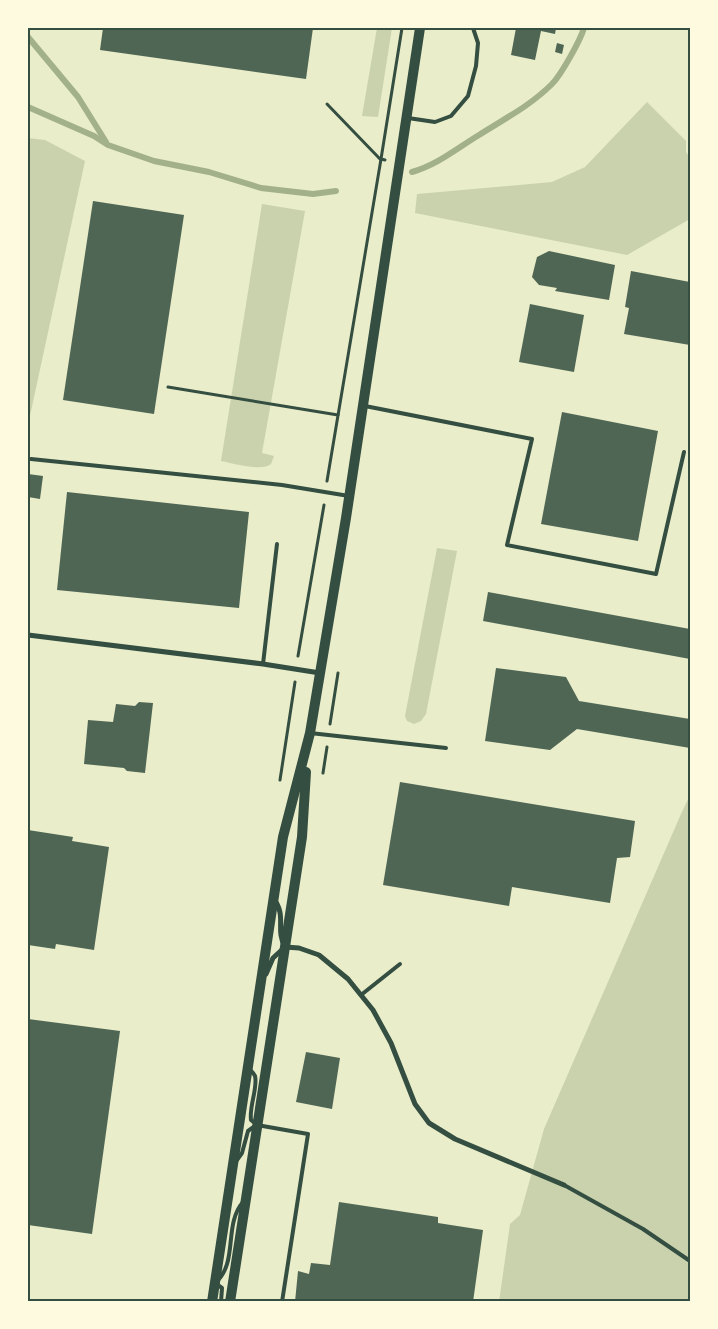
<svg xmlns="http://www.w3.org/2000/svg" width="718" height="1329" font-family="Bitter,serif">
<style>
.green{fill:#cad2ad}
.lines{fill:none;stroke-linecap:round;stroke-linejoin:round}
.stream{stroke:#a3b18a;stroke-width:6}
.building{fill:#4f6655}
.path{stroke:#344e41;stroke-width:3}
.service{stroke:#344e41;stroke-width:4}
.minor{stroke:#344e41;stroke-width:5}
.secondary{stroke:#344e41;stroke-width:10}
.neatline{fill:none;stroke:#344e41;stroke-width:2}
</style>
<rect width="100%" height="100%" fill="#e9edc9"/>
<g class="green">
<path d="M377 28H392L378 117 362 116Z"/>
<path d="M647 102 686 141V152L690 158V219L627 255 415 213 417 194 552 182 585 167Z"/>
<path d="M28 138 45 140 85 161 28 425Z"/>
<path d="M262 204 305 211 262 453 274 456C273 458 272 462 271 464 262 472 232 463 221 461Z"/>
<path d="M437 548 457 551 426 714 421 721 414 724 407 721 405 716Z"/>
<path d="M690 795V1301L499 1302 510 1224 520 1215 544 1129 681 814Z"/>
</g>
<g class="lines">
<g class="stream">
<path d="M28 37 78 97 106 142"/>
<path d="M28 107 94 136 108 145 154 161 209 172 261 188 313 194 336 191"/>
<path d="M412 172C437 165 456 149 479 135 504 119 530 106 552 84 561 75 580 41 584 28"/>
</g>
</g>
<g class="building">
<path d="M103 28H313L306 79 100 50Z"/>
<path d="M516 28H556L555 34 541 31 535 60 511 55Z"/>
<path d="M557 43 564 45 562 54 555 52Z"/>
<path d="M93 201 184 215 154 414 63 400Z"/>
<path d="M549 251 615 265 609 300 555 291 557 288 539 285 532 277 537 257Z"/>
<path d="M631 271 690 282V345L624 334 629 308 625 307Z"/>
<path d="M530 304 584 315 574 372 519 362Z"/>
<path d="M562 412 658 431 638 541 541 524Z"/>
<path d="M28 474 43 476 40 499 28 497Z"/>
<path d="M67 492 249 512 239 608 57 590Z"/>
<path d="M488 592 690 629V659L483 621Z"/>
<path d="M496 668 566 677 579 701 690 719V748L577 729 550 750 485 741Z"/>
<path d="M139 702 153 703 145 773 127 771 124 768 84 764 88 720 113 722 116 704 135 706Z"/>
<path d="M400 782 635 821 630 857 617 858 610 903 512 887 509 906 383 885Z"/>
<path d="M28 830 73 837 72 841 109 847 94 950 56 944 55 949 28 945Z"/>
<path d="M28 1019 120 1031 92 1234 28 1225Z"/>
<path d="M306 1052 340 1058 332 1109 296 1102Z"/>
<path d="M339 1202 438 1217V1223L483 1230 473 1302H295L298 1271 309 1274 311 1263 330 1265Z"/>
</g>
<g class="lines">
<g class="path">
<path d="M327 104 380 159"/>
<path d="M381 159 402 28"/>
<path d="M168 387 338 415"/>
<path d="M327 481 381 159 385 160"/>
<path d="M298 656 324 505"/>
<path d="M330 724 338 673"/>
<path d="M323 773 327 747"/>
<path d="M280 780 295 682"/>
</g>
<g class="service">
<path d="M408 118 435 122 451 116 468 96 476 66 478 43 473 28"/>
<path d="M365 406 532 439 507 545 656 574 684 452"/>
<path d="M31 459 282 485 349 496"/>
<path d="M263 664 277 544"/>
<path d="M310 733 446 748"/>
<path d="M361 995 400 964"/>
<path d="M250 1069C251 1072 254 1073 255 1076 258 1088 249 1106 251 1120L257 1125 308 1134 282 1302"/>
<path d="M237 1160 242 1153 248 1131 255 1126"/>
<path d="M564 1185 643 1229 690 1261"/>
<path d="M221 1302 222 1288 215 1283C239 1263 223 1225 243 1202"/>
</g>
<g class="minor">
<path d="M28 635 263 664 320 673"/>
<path d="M285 947 299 948 319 955 348 979 373 1010 391 1043 415 1104 429 1123 455 1139 564 1185"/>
<path d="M266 974 273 958 285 947C275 929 287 917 274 899"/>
</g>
<g class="secondary">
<path d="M212 1302 283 837 310 733 346 518 420 28"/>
<path d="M230 1302 302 837 306 772"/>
</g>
</g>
<rect width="718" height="1329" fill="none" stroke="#fefae0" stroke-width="58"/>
<rect x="29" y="29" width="660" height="1271" class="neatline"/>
</svg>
